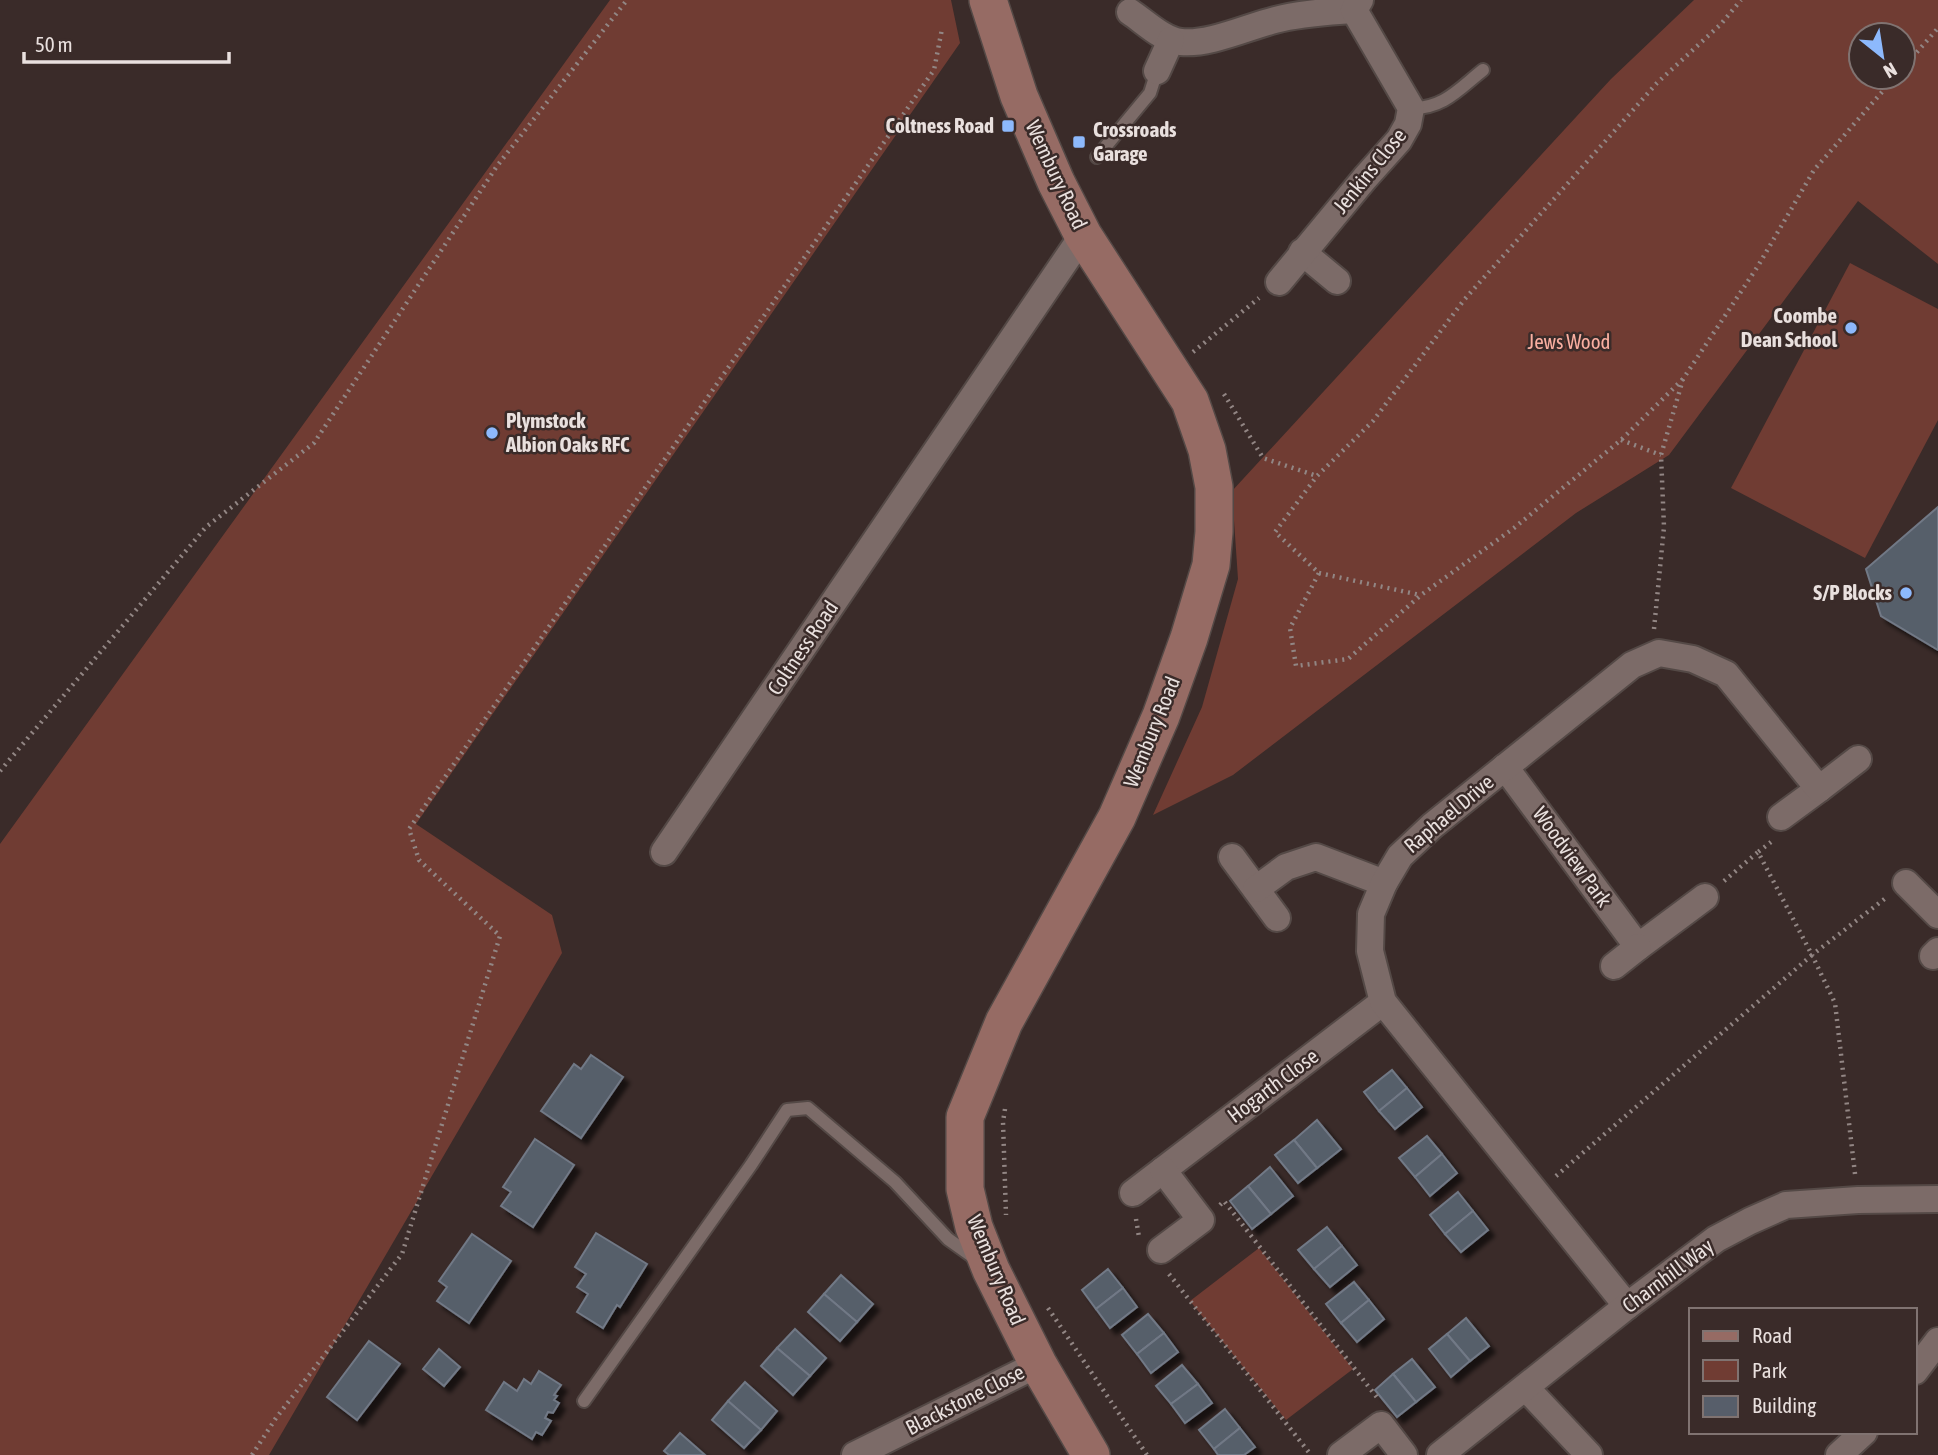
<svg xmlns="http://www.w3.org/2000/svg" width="1938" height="1455" font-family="'Asap Condensed',sans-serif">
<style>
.green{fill:#703c33;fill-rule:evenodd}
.building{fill:#575e6a;stroke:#717986;stroke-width:2;filter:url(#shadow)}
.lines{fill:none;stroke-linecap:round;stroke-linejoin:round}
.lane-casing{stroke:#544946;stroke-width:16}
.street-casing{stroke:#544946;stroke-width:30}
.secondary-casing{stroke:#544946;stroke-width:40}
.path{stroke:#928684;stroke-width:4.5;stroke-dasharray:2 5;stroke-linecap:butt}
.lane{stroke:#7c6b68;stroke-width:12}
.street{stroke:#7c6b68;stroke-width:26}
.secondary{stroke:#966b64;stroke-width:37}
.poi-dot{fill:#8db9fc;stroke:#3a2b29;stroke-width:2.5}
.labels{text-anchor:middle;stroke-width:5;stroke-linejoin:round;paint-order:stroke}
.poi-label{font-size:21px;font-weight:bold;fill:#e9e0de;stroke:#3a2b29;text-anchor:end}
.street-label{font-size:21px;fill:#e9e0de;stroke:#3a2b29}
.park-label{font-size:21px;fill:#faafa1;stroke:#3a2b29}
</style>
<defs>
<filter id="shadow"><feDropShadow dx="6" dy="6" stdDeviation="2" flood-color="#0009"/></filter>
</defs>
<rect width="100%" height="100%" fill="#3a2b29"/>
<g class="green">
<path d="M610 0H951L960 43 416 824 552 915 562 953 269 1455H0V844Z"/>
<path d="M1694 0H1938V264L1858 201 1669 455 1576 513 1233 775 1153 815 1202 707 1238 579 1232 491 1611 79ZM1861 35H1903V77H1861Z"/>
<path d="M1850 263 1938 309V420L1865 558 1731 488Z"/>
<path d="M1259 1248 1353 1369 1286 1420 1190 1301Z"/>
</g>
<g class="building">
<path d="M1938 507V650L1881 616 1866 569Z"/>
<path d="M591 1055 623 1077 581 1138 541 1111 574 1064 581 1069Z"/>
<path d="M1392 1070 1407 1088 1379 1111 1364 1092Z"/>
<path d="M1407 1088 1422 1107 1395 1129 1379 1111Z"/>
<path d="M1317 1120 1341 1149 1317 1168 1294 1140Z"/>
<path d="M1427 1136 1442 1154 1415 1177 1399 1158Z"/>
<path d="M535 1139 574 1165 533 1227 501 1206 511 1192 503 1187Z"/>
<path d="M1294 1140 1317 1168 1298 1183 1275 1155Z"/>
<path d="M1442 1154 1457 1173 1430 1196 1415 1177Z"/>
<path d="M1270 1167 1293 1196 1271 1214 1248 1186Z"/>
<path d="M1248 1186 1271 1214 1252 1229 1230 1201Z"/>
<path d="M1458 1192 1473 1211 1445 1234 1430 1215Z"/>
<path d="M1473 1211 1488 1230 1461 1252 1445 1234Z"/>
<path d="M1327 1227 1342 1246 1314 1269 1298 1250Z"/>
<path d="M596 1233 647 1264 620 1307 617 1305 603 1328 577 1312 588 1294 577 1287 586 1274 575 1267Z"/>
<path d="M472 1234 511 1261 469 1323 437 1301 447 1287 439 1281Z"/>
<path d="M1342 1246 1357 1265 1330 1287 1314 1269Z"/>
<path d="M1108 1269 1123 1288 1096 1309 1082 1290Z"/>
<path d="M841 1275 873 1304 857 1322 824 1294Z"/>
<path d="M1354 1282 1369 1300 1341 1323 1326 1304Z"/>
<path d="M1123 1288 1137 1307 1110 1328 1096 1309Z"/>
<path d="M824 1294 857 1322 840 1341 808 1312Z"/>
<path d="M1369 1300 1384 1319 1357 1342 1341 1323Z"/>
<path d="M1148 1314 1164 1333 1137 1354 1122 1335Z"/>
<path d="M1466 1318 1489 1346 1470 1361 1447 1334Z"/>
<path d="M795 1329 826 1358 810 1376 777 1348Z"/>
<path d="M1164 1333 1178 1352 1151 1373 1137 1354Z"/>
<path d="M1447 1334 1470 1361 1451 1377 1429 1349Z"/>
<path d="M369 1341 400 1364 357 1420 327 1397Z"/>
<path d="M777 1348 810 1376 793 1395 761 1366Z"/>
<path d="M439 1349 460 1367 444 1386 423 1369Z"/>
<path d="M1412 1359 1435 1387 1416 1402 1393 1374Z"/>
<path d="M1182 1365 1198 1384 1171 1404 1156 1386Z"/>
<path d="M539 1371 561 1385 554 1395 557 1396 554 1400 559 1403 553 1413 548 1412 545 1418 551 1421 542 1435 536 1432 532 1439 486 1410 504 1382 517 1391 524 1379 531 1384Z"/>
<path d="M1393 1374 1416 1402 1397 1417 1375 1390Z"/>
<path d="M745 1382 777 1411 761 1430 728 1401Z"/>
<path d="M1198 1384 1212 1403 1185 1423 1171 1404Z"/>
<path d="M728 1401 761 1430 744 1448 712 1420Z"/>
<path d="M1225 1409 1240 1428 1214 1449 1199 1430Z"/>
<path d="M1240 1428 1255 1447 1244 1455H1218L1214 1449Z"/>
<path d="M680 1433 705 1455H669L664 1451Z"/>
</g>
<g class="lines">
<g class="lane-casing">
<g id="lane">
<path d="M1411 108C1443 109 1459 89 1483 70"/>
<path d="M1097 157 1150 93 1157 71"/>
<path d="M584 1401 751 1165 787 1110 808 1108 895 1182 948 1239 976 1259"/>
</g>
</g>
<g class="street-casing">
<g id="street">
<path d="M1130 12C1145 22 1163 40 1181 42 1209 45 1247 27 1275 20 1301 13 1328 12 1354 10"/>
<path d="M1157 71 1171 40"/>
<path d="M1302 252 1337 281"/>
<path d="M1279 282 1365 178 1399 140 1408 124 1411 108 1354 10 1360 0"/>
<path d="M1505 767 1638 947 1705 897"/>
<path d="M1781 817 1819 789"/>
<path d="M664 852 1083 235"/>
<path d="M1232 857 1277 918"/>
<path d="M1906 883 1938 915"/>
<path d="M1256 889 1286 867 1316 857 1384 883"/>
<path d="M1933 956 1938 951"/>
<path d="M1614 966 1638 947"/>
<path d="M1133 1193 1383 1002"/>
<path d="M1161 1250 1201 1220 1163 1170"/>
<path d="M1627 1306 1383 1002 1370 951 1371 914 1384 883 1400 856 1432 826 1632 665 1659 653 1693 659 1726 674 1819 789 1858 759"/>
<path d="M1915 1371 1938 1341"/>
<path d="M1526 1388 1589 1455"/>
<path d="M855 1455 1038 1364"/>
<path d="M1341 1455 1381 1425 1404 1455"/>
<path d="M1440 1455 1627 1306 1716 1239 1750 1221 1786 1205 1858 1200 1938 1199"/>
<path d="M1839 1455 1864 1432"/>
</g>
</g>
<g class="secondary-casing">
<path id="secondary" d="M988 0 1019 96 1056 182 1083 235 1190 401 1207 450 1214 487V532L1211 565 1189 638 1161 716 1117 817 1004 1022 965 1117V1189L974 1227 991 1270 1038 1364 1091 1455"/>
</g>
<g class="path">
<path d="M1903 68 1938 28"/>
<path d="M1193 352 1259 298"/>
<path d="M1683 379 1621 440 1514 528 1421 595 1348 659 1296 666 1290 628 1319 573 1275 532 1317 476 1373 421 1464 300 1657 83 1721 24 1741 0"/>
<path d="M1224 394 1263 458 1317 476"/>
<path d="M1621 440 1661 455"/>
<path d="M1319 573 1420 595"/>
<path d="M1654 629 1664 527 1661 455 1683 379 1758 266 1814 170 1895 77"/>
<path d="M0 771 206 527 314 443 497 166 627 0"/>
<path d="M1724 881 1758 852"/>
<path d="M1005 1109 1003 1122 1006 1215"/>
<path d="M1855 1174 1835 1003 1812 955 1887 897"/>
<path d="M1556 1176 1812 955 1758 852 1771 842"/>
<path d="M1220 1205 1224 1201 1379 1400"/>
<path d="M1136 1219 1139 1237"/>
<path d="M1169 1274 1311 1455"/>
<path d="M1048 1308 1147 1455"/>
<path d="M252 1455 276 1418 402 1254 500 936 419 860 409 829 934 70 942 29"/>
</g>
<use href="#lane" class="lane"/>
<use href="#street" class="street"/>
<use href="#secondary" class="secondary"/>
</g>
<g class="poi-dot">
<rect x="1001" y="119" width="14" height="14" rx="3.5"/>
<rect x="1072" y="135" width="14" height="14" rx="3.5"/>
<circle cx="1851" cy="328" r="7"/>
<circle cx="492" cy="433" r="7"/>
<circle cx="1906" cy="593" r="7"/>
</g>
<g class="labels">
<g class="poi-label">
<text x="994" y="133">Coltness Road</text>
<text x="1093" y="137" text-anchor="start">Crossroads<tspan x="1093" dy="24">Garage</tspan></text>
<text x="1837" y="323">Coombe<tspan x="1837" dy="24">Dean School</tspan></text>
<text x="506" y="428" text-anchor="start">Plymstock<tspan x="506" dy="24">Albion Oaks RFC</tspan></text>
<text x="1892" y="600">S/P Blocks</text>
</g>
<g class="street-label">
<text transform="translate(1370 171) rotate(-51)" y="7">Jenkins Close</text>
<text transform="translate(1056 175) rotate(65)" y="7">Wembury Road</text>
<text transform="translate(803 648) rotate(-56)" y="7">Coltness Road</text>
<text transform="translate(1152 732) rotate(-68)" y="7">Wembury Road</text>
<text transform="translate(1449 814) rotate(-40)" y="7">Raphael Drive</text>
<text transform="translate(1572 857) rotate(54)" y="7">Woodview Park</text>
<text transform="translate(1273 1086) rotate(-37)" y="7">Hogarth Close</text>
<text transform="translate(996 1270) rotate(67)" y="7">Wembury Road</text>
<text transform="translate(1668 1276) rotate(-37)" y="7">Charnhill Way</text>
<text transform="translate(965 1400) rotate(-27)" y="7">Blackstone Close</text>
</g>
<g class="park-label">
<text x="1569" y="349">Jews Wood</text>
</g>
</g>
<rect x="1689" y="1308" width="228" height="126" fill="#3a2b29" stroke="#807371" stroke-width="2"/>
<rect x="1703" y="1331" width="35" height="10" fill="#966b64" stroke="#807371" stroke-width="2"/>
<text x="1752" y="1343" font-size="21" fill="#e9e0de">Road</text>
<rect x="1703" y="1360" width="35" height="21" fill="#703c33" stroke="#807371" stroke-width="2"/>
<text x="1752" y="1378" font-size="21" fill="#e9e0de">Park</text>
<rect x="1703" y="1396" width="35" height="21" fill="#575e6a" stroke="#807371" stroke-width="2"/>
<text x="1752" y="1413" font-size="21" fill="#e9e0de">Building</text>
<g transform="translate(1882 56) rotate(150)"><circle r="33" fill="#3a2b29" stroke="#807371" stroke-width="2"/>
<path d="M0-5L12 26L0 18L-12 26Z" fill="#8db9fc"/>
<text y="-10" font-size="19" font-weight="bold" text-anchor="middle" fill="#e9e0de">N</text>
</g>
<path d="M24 52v10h205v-10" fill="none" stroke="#e9e0de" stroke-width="3.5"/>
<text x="35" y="52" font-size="21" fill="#e9e0de" stroke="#3a2b29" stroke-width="5" paint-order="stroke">50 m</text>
</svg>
